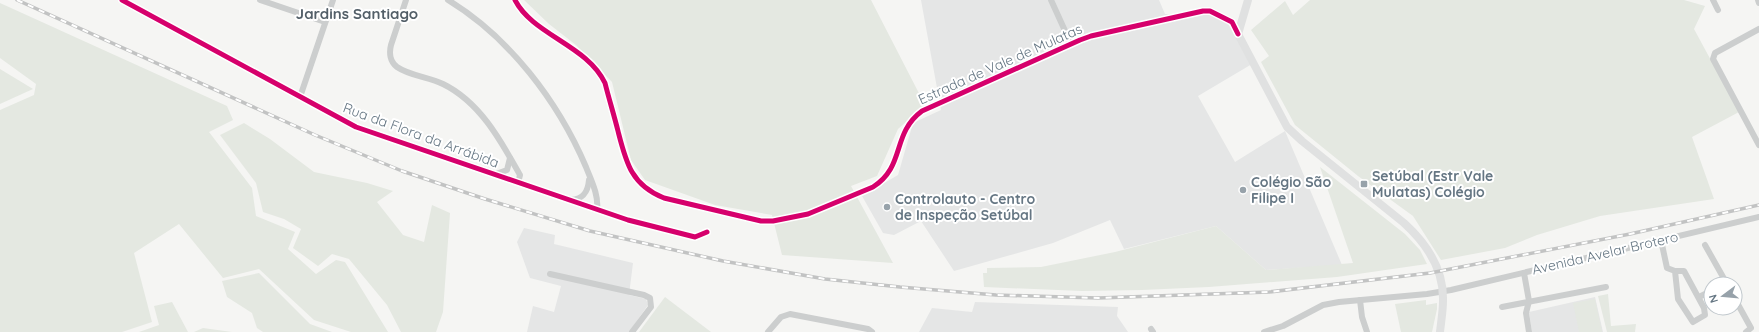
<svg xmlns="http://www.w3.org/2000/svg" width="1759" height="332" font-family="Quicksand,sans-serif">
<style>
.built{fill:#e5e6e6}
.green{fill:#e4e8e1}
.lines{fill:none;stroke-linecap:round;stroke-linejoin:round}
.minor{stroke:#cccece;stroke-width:6}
.tertiary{stroke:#cccece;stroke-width:7}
.secondary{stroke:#e0e1e1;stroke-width:8}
.rail-casing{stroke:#c2c3c3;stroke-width:3.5}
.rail{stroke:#fff;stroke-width:2;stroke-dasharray:6;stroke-linecap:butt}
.cycleway-casing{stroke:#fff;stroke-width:8}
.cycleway{stroke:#d6006c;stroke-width:5}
.poi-dot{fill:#97a2aa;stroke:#fff;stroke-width:1.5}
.labels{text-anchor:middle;stroke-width:4;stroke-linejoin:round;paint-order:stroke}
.street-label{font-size:14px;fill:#657683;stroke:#fff}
.poi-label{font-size:14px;font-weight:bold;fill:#657683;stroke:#fff;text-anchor:start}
.neighbourhood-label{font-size:15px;font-weight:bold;fill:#535f68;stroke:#fff}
</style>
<rect width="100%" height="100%" fill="#f5f5f3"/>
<g class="built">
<path d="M921 0H1159L1165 14 1211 15 1226 22 1232 29 1252 64 1198 96 1235 162 1285 131 1342 265 1266 270 1216 226 1124 249 1110 220 1053 243 954 271 921 221 894 235 883 233 862 196 898 175 913 123 941 110Z"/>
<path d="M524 228 555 235 554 244 633 263 629 295 646 299 648 305 629 332H527L533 306 554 312 561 286 530 278 517 242Z"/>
<path d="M1595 297 1603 332H1532L1529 312Z"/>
<path d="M975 302 1118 307 1117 316 1128 332H919L932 308 972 312Z"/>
</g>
<g class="green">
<path d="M524 0H871L925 105 898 129 877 176 851 186 893 263 782 255 772 215 715 205 645 180 631 160 612 82 576 45 549 24Z"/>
<path d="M1310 0H1684L1705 6 1694 29 1739 112 1692 137 1714 199 1600 216 1537 235 1505 248 1441 260 1413 216 1358 176 1295 125 1261 62 1269 56 1251 30 1285 1 1293 15Z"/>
<path d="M0 3 227 106 233 120 209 132 252 188 256 216 295 232 288 249 316 274 336 260 345 262 388 332H351L314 320 259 269 223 278 179 224 134 253 152 322 122 332H0V110L34 95 36 84 0 58Z"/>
<path d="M0 69 33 89 0 104Z"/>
<path d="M244 123 270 139 314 172 367 183 393 191 377 202 403 235 424 242 432 205 450 213 443 312 436 332H401L387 305 349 259 332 254 318 266 293 248 301 229 284 219 263 212 256 183 220 135Z"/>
<path d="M1320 167 1405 234 1420 250 1427 264 1337 277 1209 287 1142 290 1082 291 984 287 983 273H987V268L1041 267 1115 252 1216 226 1266 270 1353 263Z"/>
<path d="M259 273 310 324 332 332H263L257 328 252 313 227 297 222 281Z"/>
<path d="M1608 294 1611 326 1636 324 1635 332H1607L1598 296Z"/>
<path d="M665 297 711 332H639Z"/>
<path d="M1595 299 1602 332H1579L1573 303Z"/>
<path d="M1426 300V305L1437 303V309L1432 332H1401L1395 304Z"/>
<path d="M172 302 188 332H139L159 325 154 306Z"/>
<path d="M203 328 232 332H194Z"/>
</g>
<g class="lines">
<g class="minor">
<path d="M122 0 356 127 628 220 695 237 707 232"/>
<path d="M260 0 325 22"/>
<path d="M406 0 391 45C389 53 390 62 397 67 410 76 429 77 443 84 480 102 501 141 520 175L518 183"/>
<path d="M448 0C509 37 558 101 586 167 591 180 599 195 597 210"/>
<path d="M1051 0 1071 44"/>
<path d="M1713 0 1718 10"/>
<path d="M1758 0 1759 3"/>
<path d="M1759 29 1715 53 1713 59 1759 145"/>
<path d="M300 97 333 0"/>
<path d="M496 174 507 170 510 158"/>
<path d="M571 200C584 199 588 191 589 180"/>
<path d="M1661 240 1667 268 1675 271H1684L1704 308 1705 315 1693 322 1678 299 1675 271"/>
<path d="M1705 245 1727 284"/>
<path d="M1524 273 1529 301 1526 313 1529 332"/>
<path d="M550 274 644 295 650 298 651 307 632 332"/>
<path d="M1699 297 1711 291"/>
<path d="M1735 299 1751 328 1746 332"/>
<path d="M1360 300 1362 317 1367 332"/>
<path d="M1502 307 1606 287"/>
<path d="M1151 329 1153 332"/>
<path d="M768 332 781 317 790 314 868 329 872 332"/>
<path d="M1264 332 1283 326 1323 305 1339 302 1427 294 1451 290 1759 217"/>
</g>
<path class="tertiary" d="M515 0C533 35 587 45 605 83 609 99 614 115 618 131 626 162 631 185 664 198L761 221H773L808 214 873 187C906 166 891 134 922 111L1080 40 1091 36 1203 11H1210L1232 22 1238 34"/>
<path class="secondary" d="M1248 0 1238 34 1287 127 1302 141 1404 223C1426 243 1444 270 1443 301 1443 311 1441 322 1440 332"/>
<g class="rail-casing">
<path id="rail" d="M17 0 315 135 402 171 485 199 590 231 723 261 825 279 900 287 996 295 1098 298 1269 292 1430 273 1630 234 1759 205"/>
</g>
<use href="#rail" class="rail"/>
<g class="cycleway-casing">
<g id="cycleway">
<path d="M122 0 356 127 628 220 695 237 707 232"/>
<path d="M515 0C533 35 587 45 605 83 609 99 614 115 618 131 626 162 631 185 664 198L761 221H773L808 214 873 187C906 166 891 134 922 111L1080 40 1091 36 1203 11H1210L1232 22 1238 34"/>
</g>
</g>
<use href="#cycleway" class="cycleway"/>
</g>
<g class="poi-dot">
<rect x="1360" y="180" width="8" height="8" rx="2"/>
<circle cx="1243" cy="190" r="4"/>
<circle cx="887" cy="207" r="4"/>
</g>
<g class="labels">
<g class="street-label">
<text transform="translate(1000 64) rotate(-24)" y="5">Estrada de Vale de Mulatas</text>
<text transform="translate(421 135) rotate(20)" y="5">Rua da Flora da Arrábida</text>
<text transform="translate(1605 253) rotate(-13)" y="5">Avenida Avelar Brotero</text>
</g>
<g class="poi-label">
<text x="1372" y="181">Setúbal (Estr Vale<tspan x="1372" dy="16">Mulatas) Colégio</tspan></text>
<text x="1251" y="187">Colégio São<tspan x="1251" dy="16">Filipe I</tspan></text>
<text x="895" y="204">Controlauto - Centro<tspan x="895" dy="16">de Inspeção Setúbal</tspan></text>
</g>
<g class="neighbourhood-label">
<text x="357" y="19">Jardins Santiago</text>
</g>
</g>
<g transform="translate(1723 296) rotate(254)"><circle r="19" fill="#ffffff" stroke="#c1c8cd"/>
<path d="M0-3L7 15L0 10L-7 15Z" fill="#97a2aa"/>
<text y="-6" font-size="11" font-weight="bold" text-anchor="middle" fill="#657683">N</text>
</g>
</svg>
